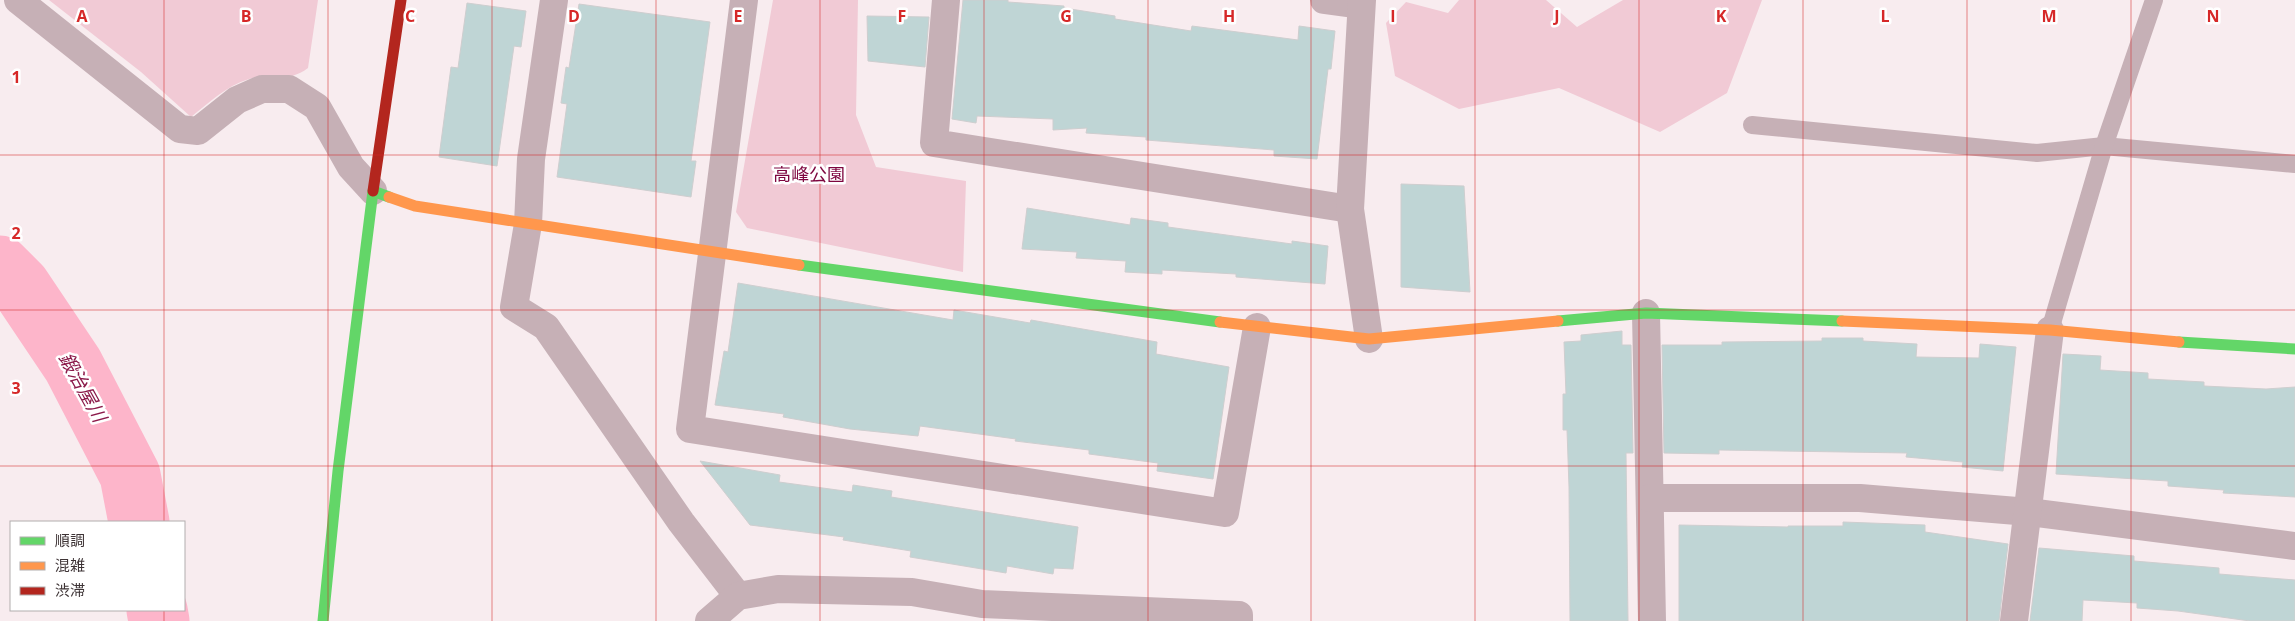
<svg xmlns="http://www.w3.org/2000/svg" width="2295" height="621" font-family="'Open Sans','Noto Sans JP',sans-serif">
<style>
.green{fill:#f1cad5}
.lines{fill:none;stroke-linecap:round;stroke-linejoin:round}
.river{stroke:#fdb5ca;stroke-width:61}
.building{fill:#bfd5d5;stroke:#cececf}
.lane{stroke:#c6b0b6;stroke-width:18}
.street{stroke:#c6b0b6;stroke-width:28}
.fast{stroke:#63d668;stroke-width:11}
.slow{stroke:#ff974d;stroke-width:11}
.jam{stroke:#b3261e;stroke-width:11}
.grid{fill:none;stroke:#d62828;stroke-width:1;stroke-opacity:0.55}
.labels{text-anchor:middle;stroke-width:5;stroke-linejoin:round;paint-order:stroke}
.park-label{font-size:18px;fill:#7d063f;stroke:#fff}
.water-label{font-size:19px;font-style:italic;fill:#8b1a4a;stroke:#fff}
.grid-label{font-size:16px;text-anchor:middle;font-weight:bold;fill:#d62828;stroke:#fff;stroke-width:5;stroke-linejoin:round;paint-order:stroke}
</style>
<rect width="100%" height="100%" fill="#f8ecef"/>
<g class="green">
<path d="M49 0H318L308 68C285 85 271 72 249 79 226 86 210 102 191 117L141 72Z"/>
<path d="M773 0H858L856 115 876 167 966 181 963 272 747 228 736 212Z"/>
<path d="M1459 0H1546L1577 27 1623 0H1762L1727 93 1660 132 1559 88 1459 109 1395 76 1386 23 1406 2 1448 13Z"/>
</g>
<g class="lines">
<g class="river">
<path d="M0 266 20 286 73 365 130 475 139 522"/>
<path d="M157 610 159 621"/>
</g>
</g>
<g class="building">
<path d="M963 0H1008V2L1064 6V8L1115 16V19L1191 31 1192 26 1298 40 1299 26 1335 31 1331 69H1328L1317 159 1274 156V150L1146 140V137L1086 133 1087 128 1053 130V119L977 116 976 123 952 119Z"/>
<path d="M467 3 526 11 521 47 514 46 497 166 439 157 451 67 458 68Z"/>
<path d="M579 4 710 22 691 161H696L691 197 557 177 567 104 561 103 566 67 569 68Z"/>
<path d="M867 16 929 17 925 67 868 61Z"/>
<path d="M1401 184 1464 186 1470 292 1401 287Z"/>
<path d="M1027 208 1130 225 1131 218 1168 223V227L1292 244V241L1328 246 1325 284 1236 277V274L1162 270V274L1125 272 1126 261 1076 258 1077 252 1022 249Z"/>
<path d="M738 283 953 320 954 310 1030 323 1031 320 1157 342 1156 354 1229 367 1213 479 1157 471 1158 463 1089 454V450L1015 441 1016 439 920 426 918 436 850 429 783 417 784 414 715 405 724 351 728 352Z"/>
<path d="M1622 331V345H1631L1633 453H1626L1628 621H1570L1569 487 1567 430H1563V394H1566L1564 342 1581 341V335Z"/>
<path d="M1822 338H1863V341L1917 344 1916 357 1979 358 1980 344 2016 347 2003 471 1962 467 1963 462 1906 457 1907 453 1719 450V454L1664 453 1662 345H1722V342L1822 341Z"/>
<path d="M2063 354 2101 356 2100 370 2148 373V379L2204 382V386L2266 389 2295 387V497L2223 493 2224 490 2168 486V481L2056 474Z"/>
<path d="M700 461 780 475 779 482 852 492 853 485 892 491 891 497 1078 527 1073 569 1054 568 1053 574 1007 566 1006 573 910 557 911 551 843 540 844 537 750 525Z"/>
<path d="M1843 522 1925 525V532L2008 544 1999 621H1679V525L1788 527V526H1843Z"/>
<path d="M2039 548 2134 556V561L2219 568V574L2295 580V621H2250L2178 611 2137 608V603L2083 600 2082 621H2030Z"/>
</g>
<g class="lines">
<g class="lane">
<path d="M1752 125 2037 153 2104 146 2295 164"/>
<path d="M2050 330 2104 146 2154 0"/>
</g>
<g class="street">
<path d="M18 0 180 129 198 131 237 100 262 89H289L317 107 351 167 373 191"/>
<path d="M554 0 531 159 528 224 514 307 546 327 681 522 738 596"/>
<path d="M744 0 690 429 1225 513 1257 327"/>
<path d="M946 0 934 143 1350 209"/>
<path d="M1324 0 1361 5"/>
<path d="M1362 0 1350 209 1369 339"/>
<path d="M1646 313 1652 621"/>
<path d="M1650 498H1860L2029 512 2295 546"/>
<path d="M709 621 738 596 778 589 912 592 982 604 1239 615V621"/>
<path d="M2014 621 2050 330"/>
</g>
<g class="fast">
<path d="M799 265 1220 322"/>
<path d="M1558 321 1646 313 1842 321"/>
<path d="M2179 342 2295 349"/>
<path d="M323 621 338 471 373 191 389 197"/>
</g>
<g class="slow">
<path d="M389 197 415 206 799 265"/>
<path d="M1842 321 2050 330 2179 342"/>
<path d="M1220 322 1369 339 1558 321"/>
</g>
<path class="jam" d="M373 191 401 0"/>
</g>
<path class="grid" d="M164 0V522M328 0V621M492 0V621M656 0V621M820 0V621M984 0V621M1148 0V621M1311 0V621M1475 0V621M1639 0V621M1803 0V621M1967 0V621M2131 0V621M0 155H2295M0 310H2295M0 466H2295M164 610V621"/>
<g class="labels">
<g class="park-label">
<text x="809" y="181">高峰公園</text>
</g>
<g class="water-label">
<text transform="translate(83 387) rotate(61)" y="7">鍛治屋川</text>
</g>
</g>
<g class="grid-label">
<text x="82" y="22">A</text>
<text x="246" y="22">B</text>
<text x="410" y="22">C</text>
<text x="574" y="22">D</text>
<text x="738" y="22">E</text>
<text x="902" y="22">F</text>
<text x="1066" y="22">G</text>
<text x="1229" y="22">H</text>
<text x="1393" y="22">I</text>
<text x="1557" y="22">J</text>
<text x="1721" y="22">K</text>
<text x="1885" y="22">L</text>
<text x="2049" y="22">M</text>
<text x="2213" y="22">N</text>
<text x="16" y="83">1</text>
<text x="16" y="239">2</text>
<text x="16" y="394">3</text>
</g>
<rect x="10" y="521" width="175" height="90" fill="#ffffff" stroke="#b1adae"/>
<rect x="20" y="537" width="25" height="8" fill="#63d668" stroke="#b1adae"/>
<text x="55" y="546" font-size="15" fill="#3d3335">順調</text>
<rect x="20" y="562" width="25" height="8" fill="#ff974d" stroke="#b1adae"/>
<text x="55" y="571" font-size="15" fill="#3d3335">混雑</text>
<rect x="20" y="587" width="25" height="8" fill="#b3261e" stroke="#b1adae"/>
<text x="55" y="596" font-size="15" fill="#3d3335">渋滞</text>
</svg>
